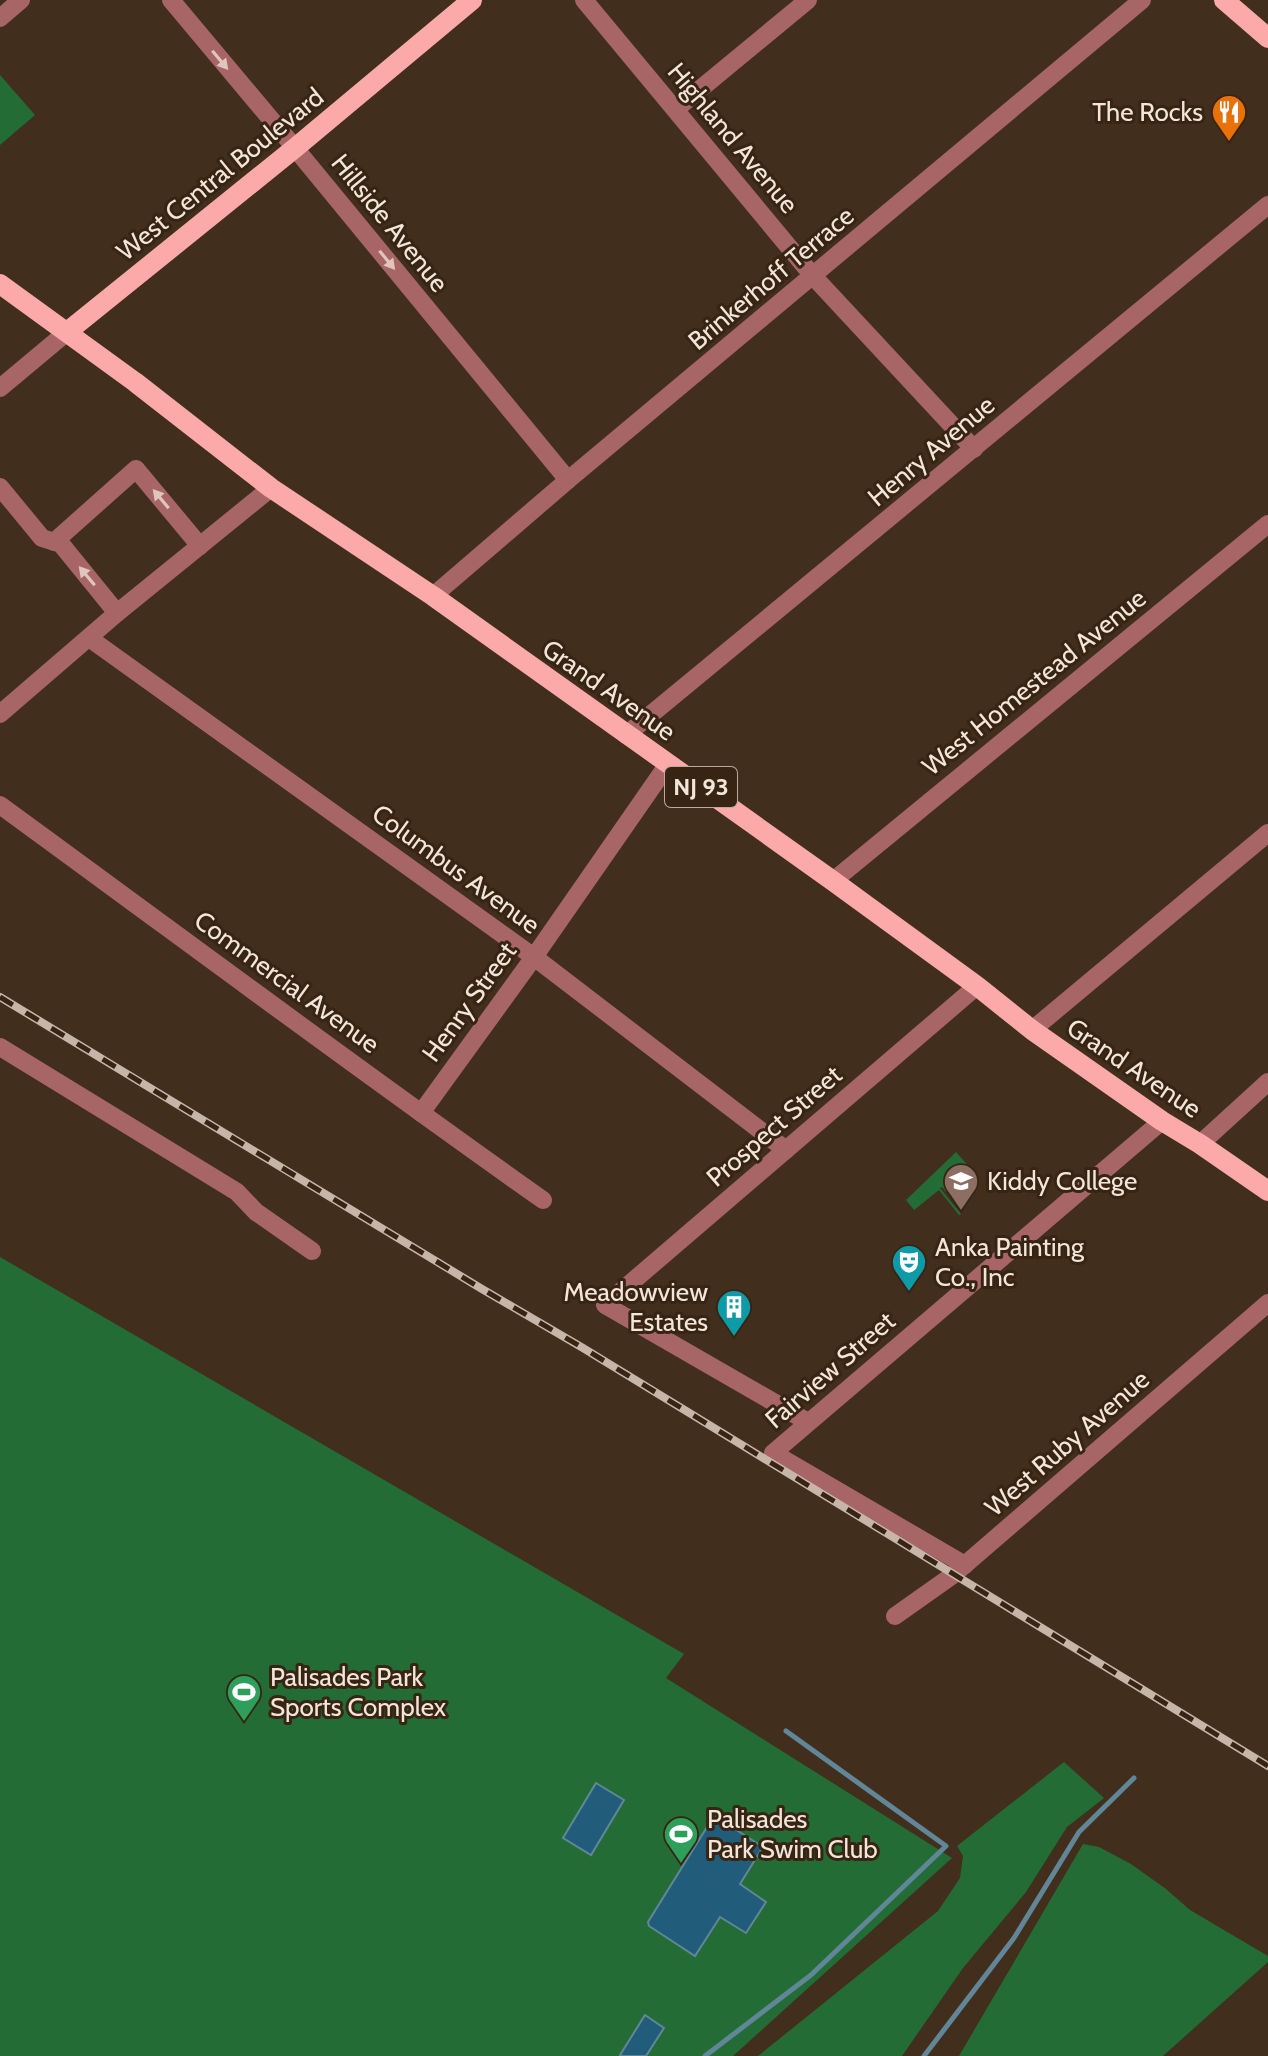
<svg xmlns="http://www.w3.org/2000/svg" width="1268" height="2056" font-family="Cabin,sans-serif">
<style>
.green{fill:#246c35}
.water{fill:#215d7b;stroke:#608698;stroke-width:2}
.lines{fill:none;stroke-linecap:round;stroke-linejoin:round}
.stream{stroke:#608698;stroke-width:5}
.minor{stroke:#a76566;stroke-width:18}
.major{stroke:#fba9a9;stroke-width:20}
.rail-casing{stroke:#c5b6a9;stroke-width:8}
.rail{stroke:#372412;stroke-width:5;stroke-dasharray:15;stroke-linecap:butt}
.oneway{fill:#dfc5bd}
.labels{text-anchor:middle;stroke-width:6;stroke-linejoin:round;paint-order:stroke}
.shield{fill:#372412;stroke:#baab9e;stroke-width:2}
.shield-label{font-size:24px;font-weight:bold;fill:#f2e5da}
.poi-label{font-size:26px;fill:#f2e5da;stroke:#372412;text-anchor:start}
.street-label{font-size:26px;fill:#f2e5da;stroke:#372412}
</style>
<rect width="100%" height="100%" fill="#412e1c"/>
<g class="green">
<path d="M0 75 35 115 0 145Z"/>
<path d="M956 1152 972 1170 946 1192 942 1187 940 1188 961 1214 959 1215 939 1190 914 1210 906 1200Z"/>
<path d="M0 1257 684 1654 666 1678 952 1858 733 2056H0Z"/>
<path d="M1064 1762 1104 1798 1067 1827 1026 1892 963 1968 902 2056H758L938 1911 960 1878 963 1856 957 1846Z"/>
<path d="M1083 1844 1099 1847 1131 1864 1166 1889 1190 1910 1268 1956V1962L1163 2056H959Z"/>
</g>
<g class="water">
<path d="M596 1783 624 1800 591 1855 563 1838Z"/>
<path d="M716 1817 763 1847 740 1884 766 1902 746 1933 720 1917 695 1956 649 1926 648 1922 712 1819Z"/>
<path d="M645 2015 664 2028 646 2056H622L620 2055Z"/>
</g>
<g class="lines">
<g class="stream">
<path d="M705 2056 811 1975 946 1846 786 1731"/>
<path d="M924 2056 1014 1938 1079 1832 1134 1778"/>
</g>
<g class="minor">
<path d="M171 0 295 148 568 480"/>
<path d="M584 0 813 276 974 449"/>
<path d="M0 18 21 0"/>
<path d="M676 109 808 0"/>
<path d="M0 388 67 332"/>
<path d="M0 487 42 538 61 544 117 613"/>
<path d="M54 542 136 469 200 546"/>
<path d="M433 596 568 480 1142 0"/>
<path d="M89 638 534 957 786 1150"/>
<path d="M0 714 117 613 271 488"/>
<path d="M626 735 1268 205"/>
<path d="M0 805C181 937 360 1071 543 1200"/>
<path d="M833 881 1268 524"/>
<path d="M1032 1030 1268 833"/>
<path d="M0 1047 237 1192 256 1212 312 1251"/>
<path d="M421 1113 534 957 668 764"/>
<path d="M1200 1144 1268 1082"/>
<path d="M808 1422 605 1305 977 986"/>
<path d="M965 1565 773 1453 1162 1121"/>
<path d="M895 1616 953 1575 1268 1303"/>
</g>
<g class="major">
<path d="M1224 0 1268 38"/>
<path d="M0 284 135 382 271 488 433 596 833 881 977 986 1032 1030 1162 1121 1200 1144 1268 1191"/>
<path d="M67 332 295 148 472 0"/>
</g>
<g class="rail-casing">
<path id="rail" d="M0 997 482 1289 583 1348 1268 1766"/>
</g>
<use href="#rail" class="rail"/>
</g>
<defs><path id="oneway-solid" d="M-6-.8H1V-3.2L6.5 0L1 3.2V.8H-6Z" transform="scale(2)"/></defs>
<g class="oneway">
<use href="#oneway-solid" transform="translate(220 60) rotate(50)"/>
<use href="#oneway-solid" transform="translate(387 260) rotate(51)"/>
<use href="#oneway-solid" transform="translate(161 499) rotate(-130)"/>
<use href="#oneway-solid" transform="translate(87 576) rotate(-130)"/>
</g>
<defs>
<g id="restaurant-pin" transform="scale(1.8)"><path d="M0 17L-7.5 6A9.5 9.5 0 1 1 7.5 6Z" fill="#e8710a" stroke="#372412"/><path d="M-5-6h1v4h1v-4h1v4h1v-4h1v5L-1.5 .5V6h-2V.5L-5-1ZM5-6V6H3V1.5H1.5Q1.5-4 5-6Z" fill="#fff"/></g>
<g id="school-pin" transform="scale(1.8)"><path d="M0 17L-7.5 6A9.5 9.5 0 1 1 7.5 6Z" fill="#8d6e63" stroke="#372412"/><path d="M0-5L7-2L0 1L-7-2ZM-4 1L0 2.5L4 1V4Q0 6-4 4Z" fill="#fff"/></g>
<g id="theatre-pin" transform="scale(1.8)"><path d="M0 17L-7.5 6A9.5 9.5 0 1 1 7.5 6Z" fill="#0f9aa8" stroke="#372412"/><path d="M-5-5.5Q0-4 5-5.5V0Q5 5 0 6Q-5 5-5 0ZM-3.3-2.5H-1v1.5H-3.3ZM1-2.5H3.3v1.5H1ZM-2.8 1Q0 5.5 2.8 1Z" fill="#fff"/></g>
<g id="building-pin" transform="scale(1.8)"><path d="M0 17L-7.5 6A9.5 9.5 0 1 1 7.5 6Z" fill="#0f9aa8" stroke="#372412"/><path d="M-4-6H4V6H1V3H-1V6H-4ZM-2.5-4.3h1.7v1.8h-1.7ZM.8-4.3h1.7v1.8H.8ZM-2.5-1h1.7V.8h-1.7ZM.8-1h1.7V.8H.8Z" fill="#fff"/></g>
<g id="stadium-pin" transform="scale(1.8)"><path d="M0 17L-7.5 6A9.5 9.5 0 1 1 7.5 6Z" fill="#2e9e5b" stroke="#372412"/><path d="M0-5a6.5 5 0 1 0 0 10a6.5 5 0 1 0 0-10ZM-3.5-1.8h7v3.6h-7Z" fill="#fff"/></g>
</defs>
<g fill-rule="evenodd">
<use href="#restaurant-pin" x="1229" y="112"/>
<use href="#school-pin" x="961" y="1181"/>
<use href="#theatre-pin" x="909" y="1262"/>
<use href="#building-pin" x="734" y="1307"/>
<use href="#stadium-pin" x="244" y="1692"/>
<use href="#stadium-pin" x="681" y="1834"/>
</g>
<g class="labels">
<rect class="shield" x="665" y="767" width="72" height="40" rx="6"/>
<g class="shield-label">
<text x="701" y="795">NJ 93</text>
</g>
<g class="poi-label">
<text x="1203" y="121" text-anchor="end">The Rocks</text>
<text x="987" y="1190">Kiddy College</text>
<text x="935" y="1256">Anka Painting<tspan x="935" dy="30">Co., Inc</tspan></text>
<text x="708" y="1301" text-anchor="end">Meadowview<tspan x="708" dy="30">Estates</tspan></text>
<text x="270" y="1686">Palisades Park<tspan x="270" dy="30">Sports Complex</tspan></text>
<text x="707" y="1828">Palisades<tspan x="707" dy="30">Park Swim Club</tspan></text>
</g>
<g class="street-label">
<text transform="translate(733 138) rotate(50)" y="9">Highland Avenue</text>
<text transform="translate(220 174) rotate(-39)" y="9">West Central Boulevard</text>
<text transform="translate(390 223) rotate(51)" y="9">Hillside Avenue</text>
<text transform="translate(771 278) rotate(-40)" y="9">Brinkerhoff Terrace</text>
<text transform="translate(931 451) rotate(-40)" y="9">Henry Avenue</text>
<text transform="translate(1034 682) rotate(-39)" y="9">West Homestead Avenue</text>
<text transform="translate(609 690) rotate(35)" y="9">Grand Avenue</text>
<text transform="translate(456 869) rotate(36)" y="9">Columbus Avenue</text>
<text transform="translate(287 982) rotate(36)" y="9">Commercial Avenue</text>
<text transform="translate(469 1002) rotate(-54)" y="9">Henry Street</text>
<text transform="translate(1134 1068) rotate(34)" y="9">Grand Avenue</text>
<text transform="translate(774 1126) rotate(-41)" y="9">Prospect Street</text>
<text transform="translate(830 1370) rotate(-41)" y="9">Fairview Street</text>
<text transform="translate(1067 1443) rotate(-41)" y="9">West Ruby Avenue</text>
</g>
</g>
</svg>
